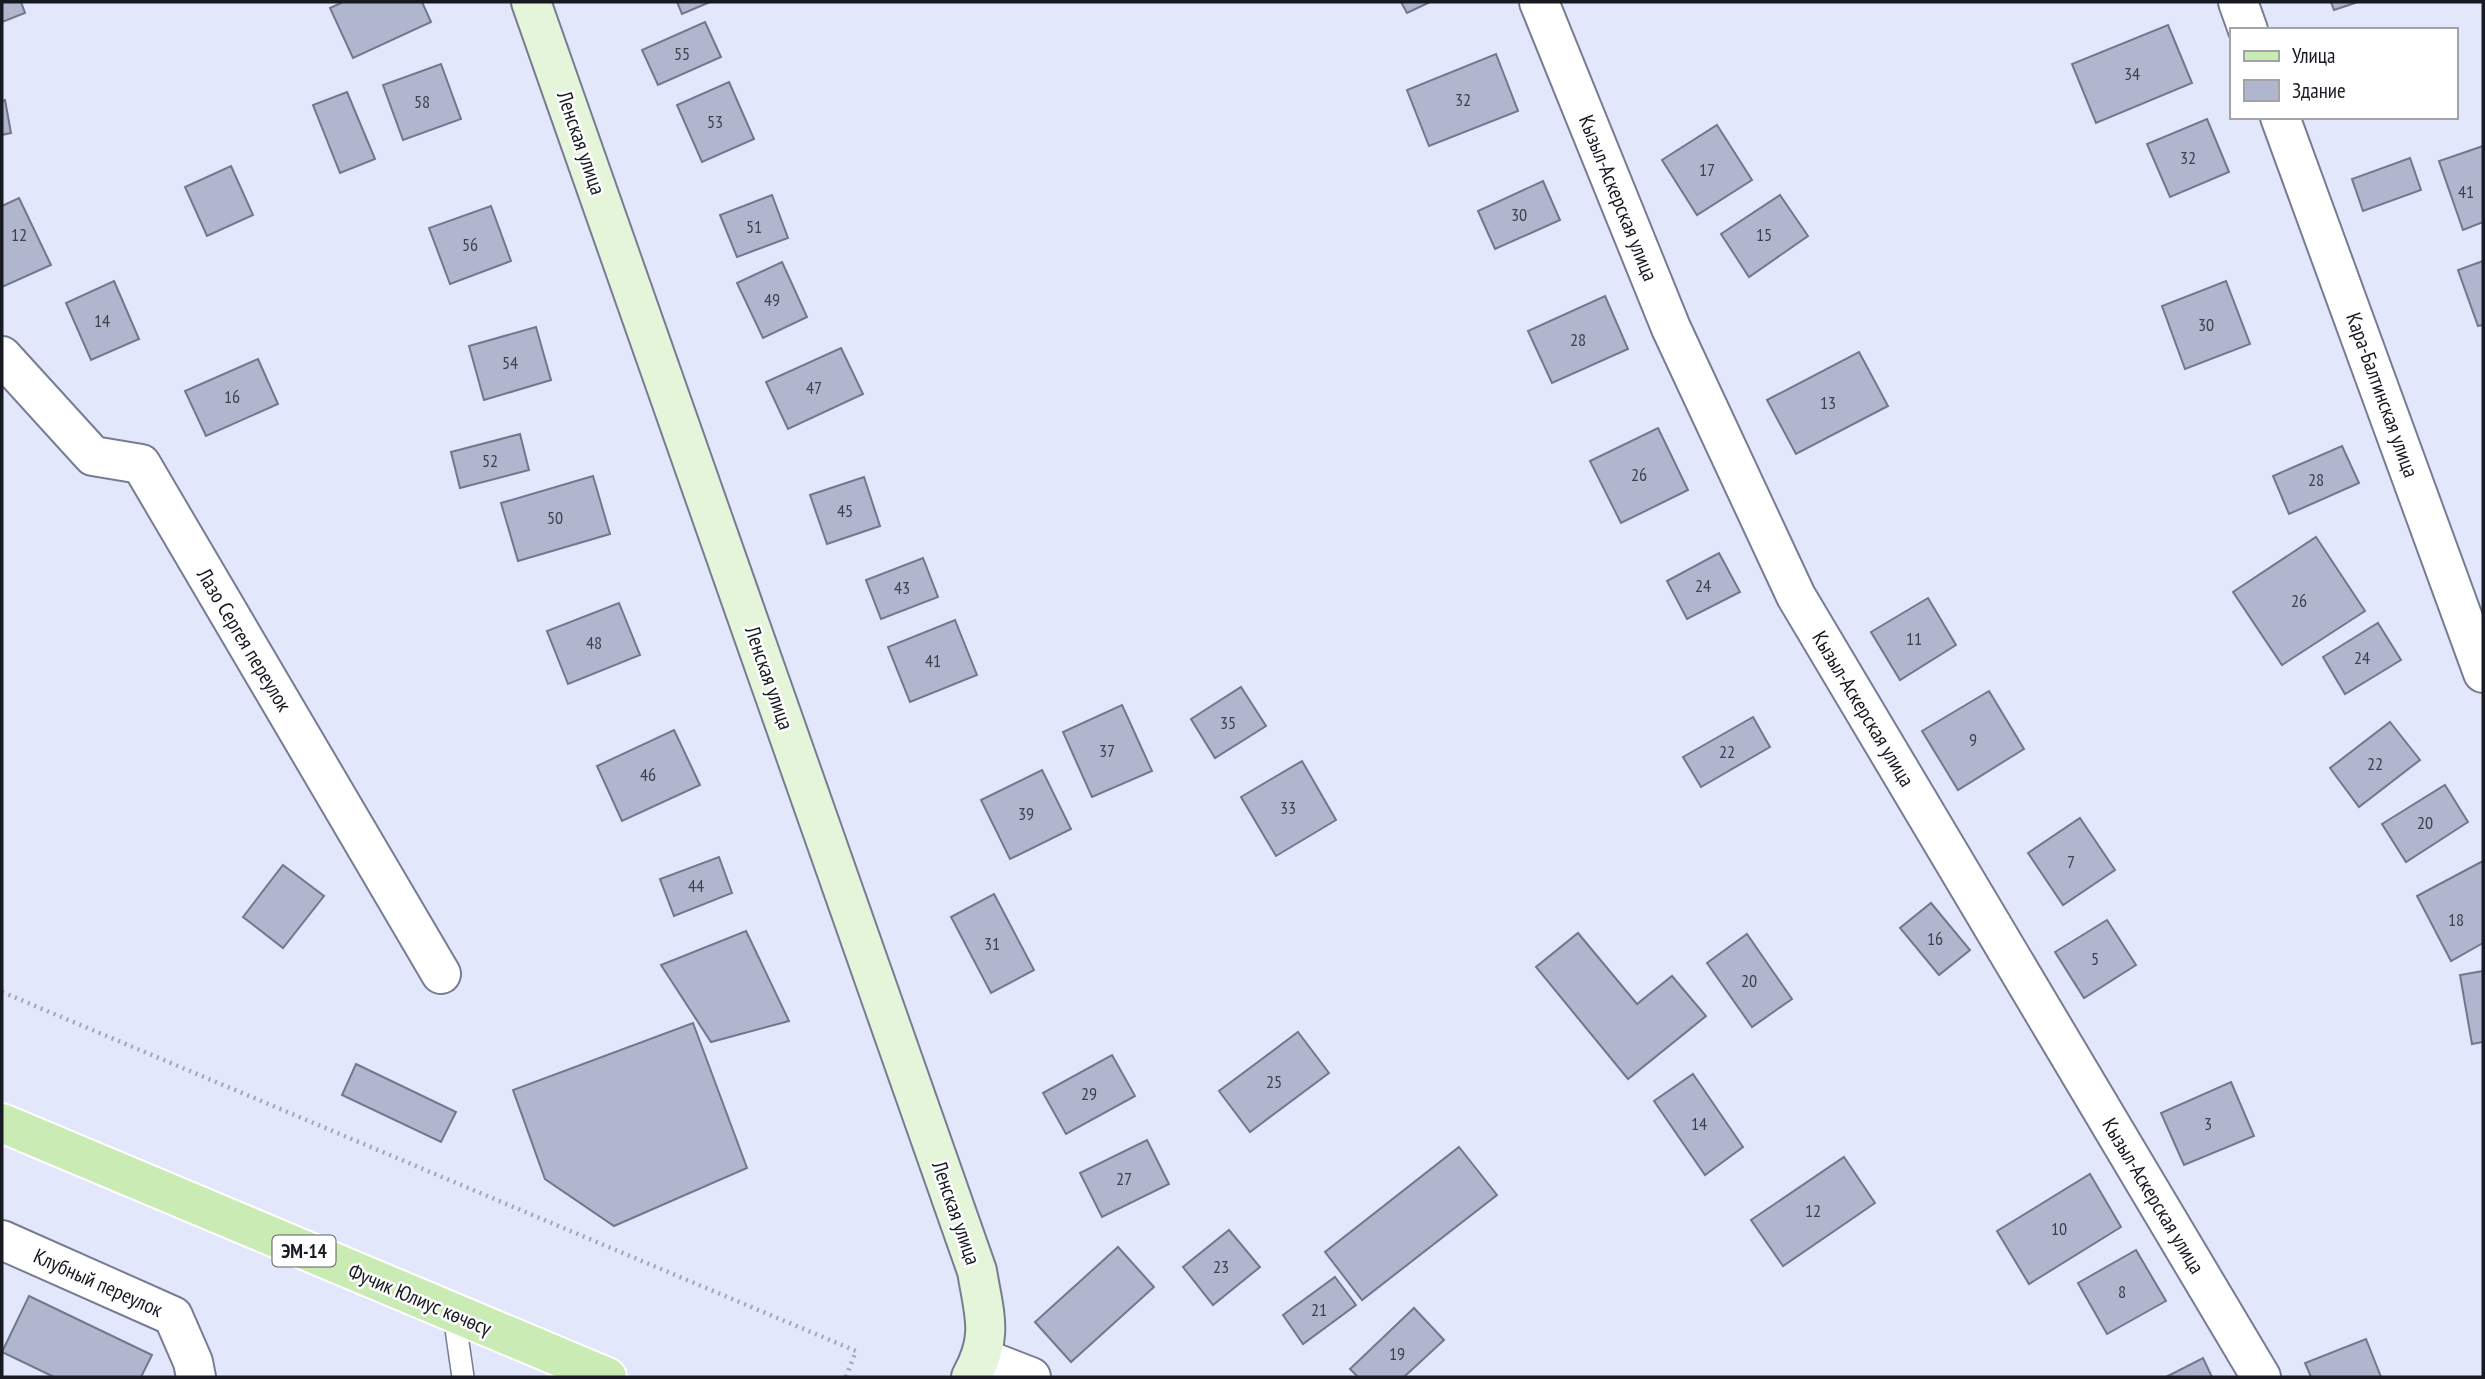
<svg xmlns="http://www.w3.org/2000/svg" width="2485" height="1379" font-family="'PT Sans Narrow',sans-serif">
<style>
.building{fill:#b0b6ce;stroke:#72778e;stroke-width:2}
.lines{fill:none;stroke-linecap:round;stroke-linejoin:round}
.service-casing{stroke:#777c93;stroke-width:24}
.minor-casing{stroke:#777c93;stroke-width:42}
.secondary-casing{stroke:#777c93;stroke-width:42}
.primary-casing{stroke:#fff;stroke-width:42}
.path{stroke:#a2a6b7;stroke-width:4.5;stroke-dasharray:2 5;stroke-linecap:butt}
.service{stroke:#fff;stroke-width:21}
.minor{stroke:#fff;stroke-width:38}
.secondary{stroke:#e4f5d9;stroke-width:38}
.primary{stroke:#caebb3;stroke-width:38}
.labels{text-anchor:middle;stroke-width:5;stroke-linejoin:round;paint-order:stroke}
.number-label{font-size:18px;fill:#3e414d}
.shield{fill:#fff;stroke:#5d5f64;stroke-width:2}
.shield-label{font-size:19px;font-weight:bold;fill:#181a22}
.street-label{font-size:21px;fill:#181a22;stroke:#fff}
</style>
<rect width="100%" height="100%" fill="#e2e7fb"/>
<g class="building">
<path d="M2 2H21L25 13 2 22Z"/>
<path d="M343 2H422L431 22 353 58 330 8Z"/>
<path d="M677 2H710L682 14Z"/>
<path d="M1401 2H1430L1407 13Z"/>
<path d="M2331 2H2358L2334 10Z"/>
<path d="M705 22 721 57 658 85 642 50Z"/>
<path d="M2168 25 2192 83 2096 123 2072 64Z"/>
<path d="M1496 54 1518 111 1429 146 1407 90Z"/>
<path d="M441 64 461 119 403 140 383 85Z"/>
<path d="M729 82 754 139 702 162 677 105Z"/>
<path d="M347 92 375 159 340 173 313 105Z"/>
<path d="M5 100 11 133 2 135V101Z"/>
<path d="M2207 119 2229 172 2170 197 2147 144Z"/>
<path d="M1717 125 1752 180 1697 215 1662 160Z"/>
<path d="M2483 146V222L2463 230 2439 161Z"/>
<path d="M2410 158 2421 190 2363 211 2352 179Z"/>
<path d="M231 166 253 215 207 236 185 187Z"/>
<path d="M1543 181 1560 220 1495 249 1478 211Z"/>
<path d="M772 195 788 238 737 257 720 215Z"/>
<path d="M1780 195 1808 236 1749 277 1721 234Z"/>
<path d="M19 198 51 265 2 287V206Z"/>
<path d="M491 206 511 261 450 284 429 228Z"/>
<path d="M2483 261V325L2478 326 2458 270Z"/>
<path d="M782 262 807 317 763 338 737 283Z"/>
<path d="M114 281 139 339 91 360 66 303Z"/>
<path d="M2226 281 2250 344 2185 369 2162 306Z"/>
<path d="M1605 296 1628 349 1552 383 1528 331Z"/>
<path d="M536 327 551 380 484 400 469 346Z"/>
<path d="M841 348 863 394 788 429 766 382Z"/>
<path d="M1859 352 1888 406 1796 454 1767 400Z"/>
<path d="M258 359 278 404 206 436 185 391Z"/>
<path d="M1658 428 1688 490 1621 523 1590 461Z"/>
<path d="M520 434 529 470 460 488 451 452Z"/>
<path d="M2342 446 2359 483 2289 514 2273 476Z"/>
<path d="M593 476 610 534 518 561 501 503Z"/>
<path d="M864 477 880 526 827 544 810 495Z"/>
<path d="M2316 537 2365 611 2282 665 2233 592Z"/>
<path d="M1719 553 1740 592 1687 619 1667 581Z"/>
<path d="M923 558 938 597 881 619 866 580Z"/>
<path d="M1928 598 1956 645 1900 680 1871 632Z"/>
<path d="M619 603 640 655 568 684 547 631Z"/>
<path d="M955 620 977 675 910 702 888 647Z"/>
<path d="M2378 623 2401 660 2345 694 2323 657Z"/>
<path d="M1241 687 1266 726 1215 758 1191 719Z"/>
<path d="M1989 691 2024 749 1958 790 1922 731Z"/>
<path d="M1122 705 1152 771 1092 797 1063 732Z"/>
<path d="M1753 717 1770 747 1701 787 1683 757Z"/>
<path d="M2390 722 2420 760 2359 807 2330 768Z"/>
<path d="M674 730 700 785 622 821 597 766Z"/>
<path d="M1302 761 1336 820 1276 856 1241 797Z"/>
<path d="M1042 770 1071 829 1010 859 981 800Z"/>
<path d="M2445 785 2468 822 2406 862 2382 824Z"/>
<path d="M2080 818 2115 870 2063 905 2028 853Z"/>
<path d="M719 857 732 893 674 916 660 879Z"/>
<path d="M2483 861V943L2451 961 2417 896Z"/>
<path d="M283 865 324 896 283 948 243 917Z"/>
<path d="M994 894 1034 970 991 993 951 917Z"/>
<path d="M1931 903 1970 950 1939 975 1900 928Z"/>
<path d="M2107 920 2136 965 2084 998 2055 952Z"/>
<path d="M746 931 789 1021 711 1042 661 965Z"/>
<path d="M1578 933 1637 1004 1672 976 1706 1016 1628 1079 1536 967Z"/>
<path d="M1747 934 1792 999 1752 1027 1707 963Z"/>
<path d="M2483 971V1042L2472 1044 2460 975Z"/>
<path d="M693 1023 747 1168 614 1226 545 1179 513 1090Z"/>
<path d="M1298 1032 1329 1073 1250 1132 1219 1091Z"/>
<path d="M1112 1055 1135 1096 1066 1134 1043 1093Z"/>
<path d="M356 1064 456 1112 441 1142 342 1095Z"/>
<path d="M1693 1074 1743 1147 1705 1175 1654 1101Z"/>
<path d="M2231 1082 2254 1136 2184 1165 2161 1113Z"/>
<path d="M1147 1140 1169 1184 1102 1217 1080 1173Z"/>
<path d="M1459 1147 1497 1195 1362 1300 1325 1252Z"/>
<path d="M1844 1157 1875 1203 1783 1266 1751 1220Z"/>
<path d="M2090 1174 2121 1227 2029 1284 1997 1231Z"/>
<path d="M1229 1230 1260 1267 1213 1305 1183 1267Z"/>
<path d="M1118 1247 1154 1287 1071 1362 1035 1322Z"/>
<path d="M2136 1250 2166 1301 2107 1334 2078 1283Z"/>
<path d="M1335 1277 1356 1305 1303 1344 1283 1315Z"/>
<path d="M29 1296 152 1355 141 1377H54L2 1352Z"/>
<path d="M1414 1308 1444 1340 1404 1377H1358L1350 1369Z"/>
<path d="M2366 1339 2381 1377H2311L2305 1363Z"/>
<path d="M2203 1358 2212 1377H2166Z"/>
</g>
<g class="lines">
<g class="service-casing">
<path id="service" d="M454 1315 463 1377"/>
</g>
<g class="minor-casing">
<g id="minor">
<path d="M1539 2 1671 328 1796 596 2261 1377"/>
<path d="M2238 2 2248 30"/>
<path d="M2280 117 2483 673"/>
<path d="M2 356 93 456 141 464 441 974"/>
<path d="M2 1240 173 1316 193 1362 196 1377"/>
<path d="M982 1358 1031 1377"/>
</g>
</g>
<g class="secondary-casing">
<path id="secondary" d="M531 2 977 1271C984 1314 994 1336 971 1377"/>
</g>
<g class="primary-casing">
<path id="primary" d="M2 1123 607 1377"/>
</g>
<path class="path" d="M2 992 856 1351 846 1377"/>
<use href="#service" class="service"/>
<use href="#minor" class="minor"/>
<use href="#secondary" class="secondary"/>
<use href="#primary" class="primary"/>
</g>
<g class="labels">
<g class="number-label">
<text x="682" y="60">55</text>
<text x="2132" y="80">34</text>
<text x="1463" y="106">32</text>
<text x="422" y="108">58</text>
<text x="715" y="128">53</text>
<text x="2188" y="164">32</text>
<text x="1707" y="176">17</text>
<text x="2466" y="198">41</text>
<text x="1519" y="221">30</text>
<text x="754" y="233">51</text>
<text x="19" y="241">12</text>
<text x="1764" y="241">15</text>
<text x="470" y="251">56</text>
<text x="772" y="306">49</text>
<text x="102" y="327">14</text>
<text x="2206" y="331">30</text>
<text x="1578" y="346">28</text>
<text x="510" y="369">54</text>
<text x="814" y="394">47</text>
<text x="232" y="403">16</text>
<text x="1828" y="409">13</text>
<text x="490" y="467">52</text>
<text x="1639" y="481">26</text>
<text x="2316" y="486">28</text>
<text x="845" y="517">45</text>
<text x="555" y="524">50</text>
<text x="1703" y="592">24</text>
<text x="902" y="594">43</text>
<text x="2299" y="607">26</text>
<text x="1914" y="645">11</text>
<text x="594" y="649">48</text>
<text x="2362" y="664">24</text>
<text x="933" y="667">41</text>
<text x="1228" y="729">35</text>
<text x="1973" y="746">9</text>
<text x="1107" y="757">37</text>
<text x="1727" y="758">22</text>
<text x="2375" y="770">22</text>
<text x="648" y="781">46</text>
<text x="1288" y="814">33</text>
<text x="1026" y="820">39</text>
<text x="2425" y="829">20</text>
<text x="2071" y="868">7</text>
<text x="696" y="892">44</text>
<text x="2456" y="926">18</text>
<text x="1935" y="945">16</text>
<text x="992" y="950">31</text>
<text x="2095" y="965">5</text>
<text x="1749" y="987">20</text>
<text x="1274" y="1088">25</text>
<text x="1089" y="1100">29</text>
<text x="1699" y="1130">14</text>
<text x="2208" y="1130">3</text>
<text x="1124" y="1185">27</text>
<text x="1813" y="1217">12</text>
<text x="2059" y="1235">10</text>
<text x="1221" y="1273">23</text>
<text x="2122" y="1298">8</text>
<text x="1319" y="1316">21</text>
<text x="1397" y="1360">19</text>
</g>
<rect class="shield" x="272.5" y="1235.5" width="63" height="31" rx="5"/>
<g class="shield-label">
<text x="304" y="1258">ЭМ-14</text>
</g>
<g class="street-label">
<text transform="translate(581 143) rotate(71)" y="7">Ленская улица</text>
<text transform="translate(1618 198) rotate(68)" y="7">Кызыл-Аскерская улица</text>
<text transform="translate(2382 395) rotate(70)" y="7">Кара-Балтинская улица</text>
<text transform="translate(244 640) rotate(59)" y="7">Лазо Сергея переулок</text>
<text transform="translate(769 678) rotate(71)" y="7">Ленская улица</text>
<text transform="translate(1863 709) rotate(59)" y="7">Кызыл-Аскерская улица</text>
<text transform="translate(2153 1196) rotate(59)" y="7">Кызыл-Аскерская улица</text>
<text transform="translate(956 1213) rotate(71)" y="7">Ленская улица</text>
<text transform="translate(98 1283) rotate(24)" y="7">Клубный переулок</text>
<text transform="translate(420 1300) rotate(23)" y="7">Фучик Юлиус көчөсү</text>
</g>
</g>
<rect width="2485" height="1379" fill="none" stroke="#181a22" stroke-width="7"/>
<rect x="2230" y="28" width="228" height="91" fill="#ffffff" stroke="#a3a3a7" stroke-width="2"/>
<rect x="2244" y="51" width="35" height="10" fill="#caebb3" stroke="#a3a3a7" stroke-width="2"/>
<text x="2292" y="63" font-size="21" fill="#181a22">Улица</text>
<rect x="2244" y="80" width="35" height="21" fill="#b0b6ce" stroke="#a3a3a7" stroke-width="2"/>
<text x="2292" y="98" font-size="21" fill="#181a22">Здание</text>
</svg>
